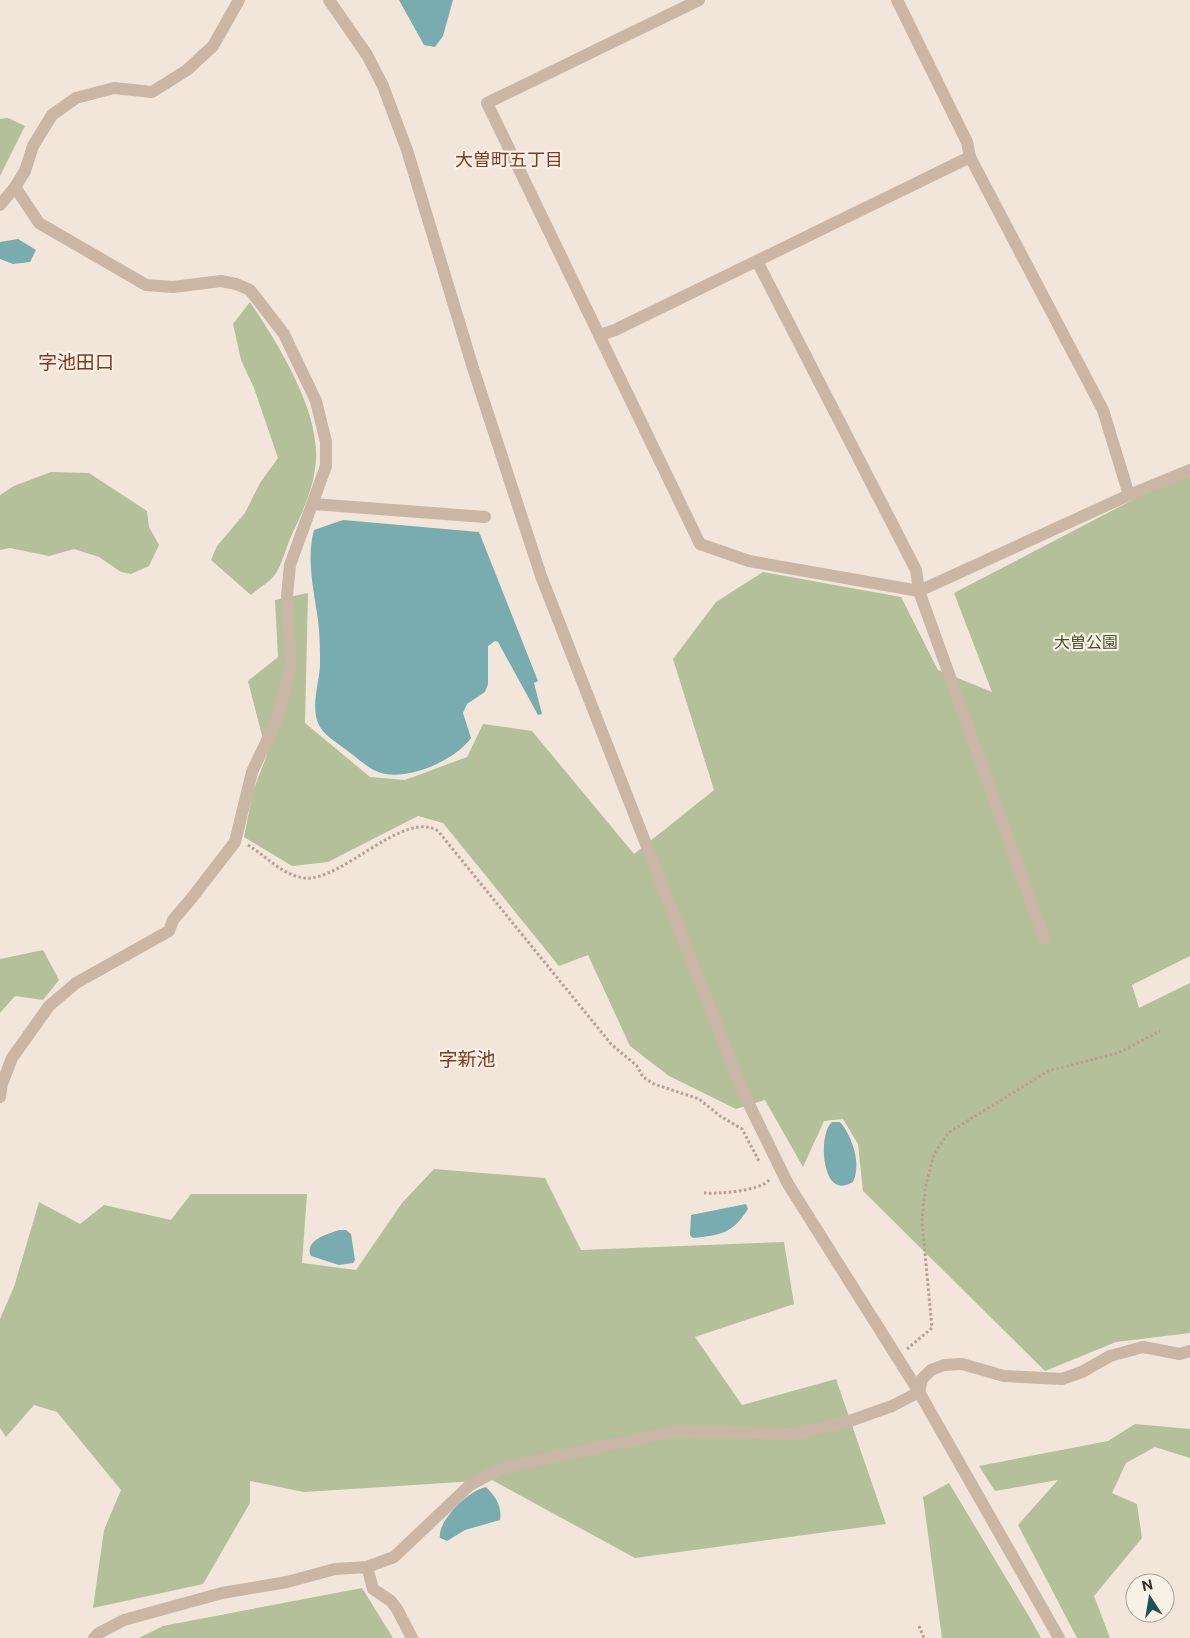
<svg xmlns="http://www.w3.org/2000/svg" width="1190" height="1638" font-family="'Public Sans','Noto Sans JP',sans-serif">
<style>
.green{fill:#b3c099}
.water{fill:#78acaf}
.lines{fill:none;stroke-linecap:round;stroke-linejoin:round}
.path{stroke:#b5a090;stroke-width:3;stroke-dasharray:2.5 2.5;stroke-linecap:butt}
.minor{stroke:#cab6a5;stroke-width:12}
.labels{text-anchor:middle;stroke-width:4.5;stroke-linejoin:round;paint-order:stroke}
.park-label{font-size:16px;fill:#44542a;stroke:#f9f0e6}
.neighbourhood-label{font-size:18px;fill:#85381f;stroke:#f9f0e6}
.quarter-label{font-size:19px;fill:#85381f;stroke:#f9f0e6}
</style>
<rect width="100%" height="100%" fill="#f1e6d9"/>
<g class="green">
<path d="M8 118 25 126 0 176V119Z"/>
<path d="M250 302C278 344 324 416 315 469 312 491 302 514 292 534 287 545 281 568 274 576 268 583 258 589 251 595L211 560 217 546 245 513 260 483 278 458 254 388 241 360 233 324Z"/>
<path d="M1190 470V956L1132 985 1139 1008 1190 983V1333L1116 1342 1045 1371 863 1191 858 1144 843 1119 824 1121 803 1167 765 1100 736 1109 669 1076 630 1046 588 955 559 966 443 823 418 816 328 862 292 866 244 837 253 791 267 755 248 681 278 657 275 600 308 593 305 723 370 777 405 780 467 757 483 724 532 731 634 854 714 790 673 659 716 602 763 572 901 597 938 670 992 692 954 593Z"/>
<path d="M51 472 89 473 147 511 149 527 159 545 149 566 131 574 121 572 99 557 74 549 49 556 10 548 0 550V495L14 486Z"/>
<path d="M43 950 59 980 43 1000 15 996 0 1013V959Z"/>
<path d="M434 1169 545 1178 581 1250 784 1242 794 1304 695 1337 742 1405 836 1379 886 1524 635 1558 492 1480 304 1492 250 1481V1503L203 1584 93 1608 104 1530 121 1490 57 1412 34 1405 6 1437 0 1428V1319L14 1287 39 1202 80 1224 104 1205 171 1220 191 1194H307L302 1263 356 1270 402 1203Z"/>
<path d="M1135 1424 1190 1429V1458L1155 1447 1126 1463 1112 1493 1137 1504 1142 1538 1094 1596 1110 1638H1077L1018 1525 1058 1480 995 1491 979 1466 1108 1441Z"/>
<path d="M949 1483 1030 1618 1041 1638H942L923 1497Z"/>
<path d="M362 1588 393 1638H139L163 1626Z"/>
</g>
<g class="water">
<path d="M399 0H453L443 36 435 47 424 45Z"/>
<path d="M18 239 36 250 30 262 13 264 0 259V242Z"/>
<path d="M343 520 479 532 538 681 534 683 542 714 538 715 498 642 495 641 488 646V684L485 692 467 704 463 713 471 738C455 761 402 784 376 771 365 766 355 756 345 749 335 741 323 735 318 723 311 706 319 683 320 666 320 651 320 635 318 620 314 591 306 559 314 530Z"/>
<path d="M832 1122H840C852 1136 862 1164 853 1182 849 1184 843 1187 838 1185 822 1181 819 1133 832 1122Z"/>
<path d="M746 1204 748 1209C732 1234 721 1235 693 1238L690 1235 691 1215Z"/>
<path d="M339 1230H346L351 1234 355 1260 353 1263 339 1265 311 1256C304 1240 328 1234 339 1230Z"/>
<path d="M486 1487C496 1497 502 1506 500 1520L465 1530 447 1541 440 1538C437 1521 469 1490 486 1487Z"/>
</g>
<g class="lines">
<g class="path">
<path d="M248 845C266 856 282 875 304 878 342 882 403 809 438 831L611 1044 637 1066 643 1077 654 1084 699 1099 720 1116 742 1129 760 1163"/>
<path d="M704 1193C719 1194 760 1191 769 1180"/>
<path d="M907 1349 932 1328 922 1221 925 1189 934 1154 948 1133 1048 1071 1118 1053 1160 1031"/>
<path d="M919 1626 924 1638"/>
</g>
<g class="minor">
<path d="M329 0 367 55 383 86 407 150 473 368 541 576 743 1092 788 1184 919 1392 1059 1638"/>
<path d="M699 0 487 103 700 544 749 561 919 591 1129 495 1190 470"/>
<path d="M897 0 967 142 970 157 1103 410 1129 495"/>
<path d="M0 205 15 187 25 171 33 146 52 115 76 98 114 88 152 92 187 70 213 46 239 0"/>
<path d="M758 263 916 570 919 591 1044 938"/>
<path d="M600 335 615 330 970 157"/>
<path d="M313 504 485 517"/>
<path d="M0 1097 2 1084 12 1058 49 1006 76 983 169 931 173 920 191 899 235 842 252 772 278 717 291 666 287 596 290 565 326 466V442L316 401 284 334 250 290 236 284 221 281 173 287 146 285 39 223 15 187"/>
<path d="M367 1567 373 1589 391 1601 397 1609 412 1638"/>
<path d="M94 1638 99 1633 124 1620 222 1593 287 1582 335 1569 367 1567 394 1557 470 1485 500 1469 520 1464 677 1431 794 1434 847 1422 892 1406 919 1392 922 1379 931 1370 944 1365 962 1364 1004 1376 1062 1379 1082 1372 1110 1356 1143 1347 1180 1354 1190 1351"/>
</g>
</g>
<g class="labels">
<g class="park-label">
<text x="1086" y="648">大曽公園</text>
</g>
<g class="neighbourhood-label">
<text x="509" y="166">大曽町五丁目</text>
</g>
<g class="quarter-label">
<text x="76" y="369">字池田口</text>
<text x="467" y="1066">字新池</text>
</g>
</g>
<g transform="translate(1150 1598) rotate(348)"><circle r="24" fill="#f9f0e6" stroke="#aba19a"/>
<path d="M0-4L9 19L0 12L-9 19Z" fill="#1c5357"/>
<text y="-8" font-size="14" font-weight="bold" text-anchor="middle" fill="#352b27">N</text>
</g>
</svg>
